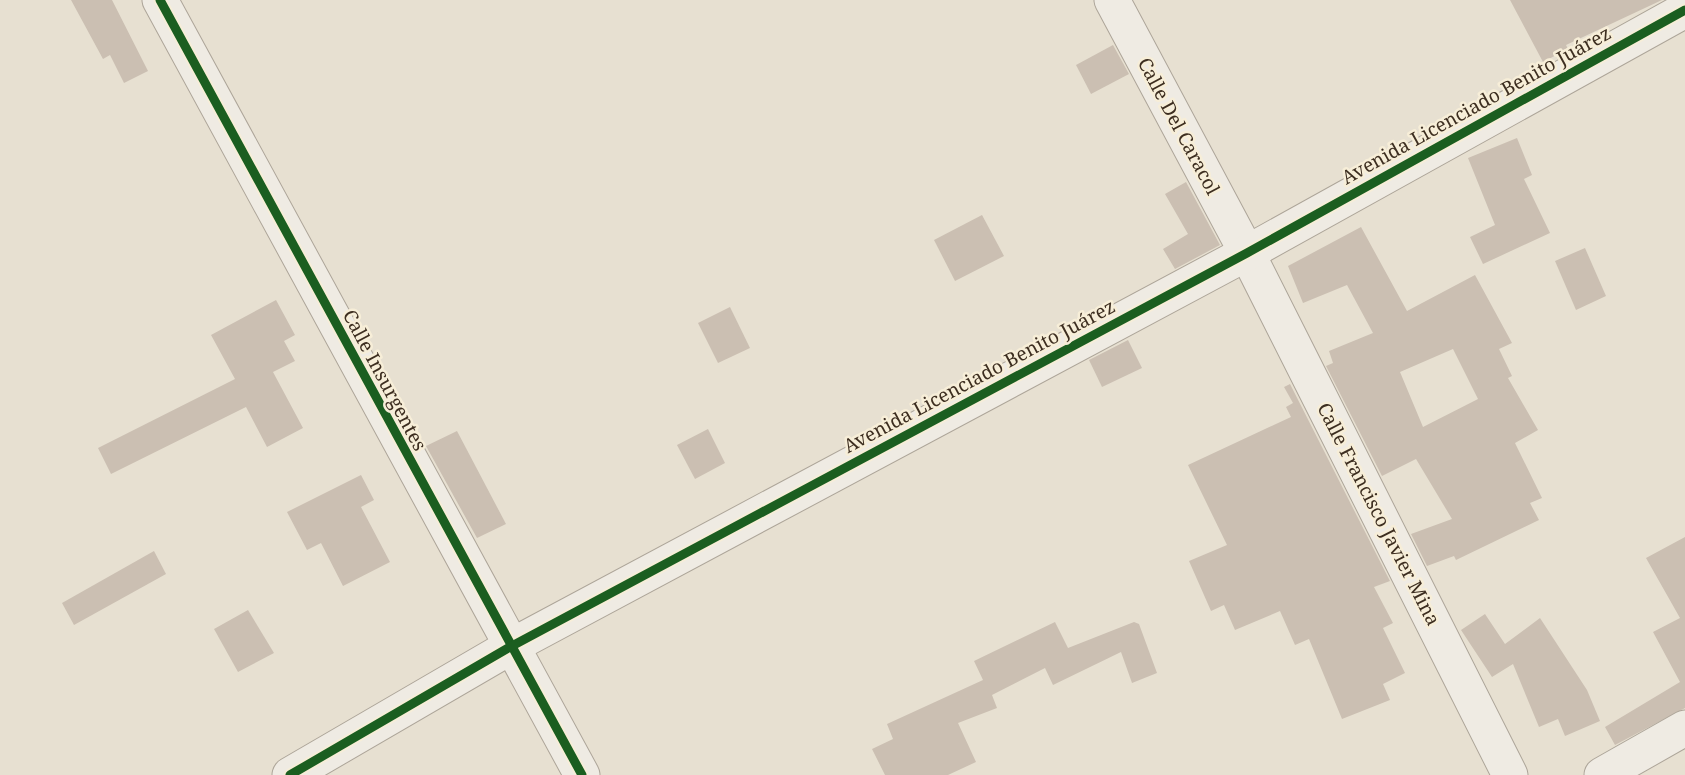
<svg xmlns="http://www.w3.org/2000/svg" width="1685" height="775" font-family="'Noto Serif',serif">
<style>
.building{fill:#cbbfb2;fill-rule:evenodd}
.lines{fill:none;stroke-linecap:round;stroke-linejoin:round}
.minor-casing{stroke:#ada599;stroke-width:37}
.minor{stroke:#efebe3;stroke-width:35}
.cycleway-casing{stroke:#f7eed8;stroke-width:13}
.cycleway{stroke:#1b5e20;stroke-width:9}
.labels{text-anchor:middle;stroke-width:5;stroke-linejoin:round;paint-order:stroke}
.street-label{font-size:19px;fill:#3d2e20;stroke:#f7eed8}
</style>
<rect width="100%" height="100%" fill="#e7e0d1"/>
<g class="building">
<path d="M71 0H112L148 71 124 83 110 55 103 59Z"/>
<path d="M1510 0H1662L1566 45 1568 49 1543 62Z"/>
<path d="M1113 45 1129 74 1091 94 1076 65Z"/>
<path d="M1517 138 1532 175 1524 179 1550 233 1483 264 1470 237 1495 225 1468 158Z"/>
<path d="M1186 182 1220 245 1175 269 1163 249 1188 234 1165 194Z"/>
<path d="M982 215 1004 256 955 281 934 240Z"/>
<path d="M1361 227 1407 311 1475 275 1512 343 1499 349 1512 376 1508 378 1538 430 1515 443 1542 498 1530 503 1539 520 1456 560 1454 556 1427 566 1411 534 1452 519 1416 459 1382 476 1326 366 1333 363 1329 351 1373 333 1347 285 1303 303 1288 266ZM1453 349 1478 399 1423 427 1400 372Z"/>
<path d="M1585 248 1606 296 1576 310 1555 261Z"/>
<path d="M276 300 295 335 284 341 295 361 273 372 303 428 267 447 246 407 111 474 98 448 235 379 211 335Z"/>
<path d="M730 307 750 348 718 363 698 323Z"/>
<path d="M1128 340 1142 368 1102 387 1089 360Z"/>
<path d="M1290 384 1390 581 1374 587 1393 623 1383 628 1405 673 1383 684 1390 700 1342 719 1309 639 1295 645 1280 611 1235 630 1224 605 1211 611 1189 561 1227 545 1188 465 1291 417 1286 407 1293 403 1284 387Z"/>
<path d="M708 429 725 463 695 479 677 445Z"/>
<path d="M457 431 506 524 477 538 426 446Z"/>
<path d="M361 475 374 500 361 507 390 562 343 586 321 543 307 550 287 512Z"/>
<path d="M1685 537V708L1615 745 1605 727 1680 682 1653 632 1680 618 1646 558Z"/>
<path d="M154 551 166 574 74 625 62 603Z"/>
<path d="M248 610 274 653 238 672 214 629Z"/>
<path d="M1485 614 1505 644 1540 618 1587 690 1600 721 1565 736 1558 719 1539 727 1513 664 1492 677 1461 630Z"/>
<path d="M1055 622 1068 648 1134 622 1139 624 1157 673 1132 683 1121 652 1053 685 1045 668 992 695 997 708 958 723 976 762 948 775H885L872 749 893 739 887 724 983 680 974 661Z"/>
</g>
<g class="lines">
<g class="minor-casing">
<g id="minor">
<path d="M160 0 582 775"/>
<path d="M1112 0 1247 253 1510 775"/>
<path d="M290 775 510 647 1247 253 1685 10"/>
<path d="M1602 775 1685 728"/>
</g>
</g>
<use href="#minor" class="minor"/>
<g class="cycleway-casing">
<g id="cycleway">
<path d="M160 0 582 775"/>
<path d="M290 775 510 647 1247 253 1685 10"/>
</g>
</g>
<use href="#cycleway" class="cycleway"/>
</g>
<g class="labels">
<g class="street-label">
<text transform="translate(1476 105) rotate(-29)" y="7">Avenida Licenciado Benito Juárez</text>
<text transform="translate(1179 126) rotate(62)" y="7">Calle Del Caracol</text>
<text transform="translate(979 376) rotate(-28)" y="7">Avenida Licenciado Benito Juárez</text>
<text transform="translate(385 380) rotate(62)" y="7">Calle Insurgentes</text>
<text transform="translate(1379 514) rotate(63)" y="7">Calle Francisco Javier Mina</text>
</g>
</g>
</svg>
